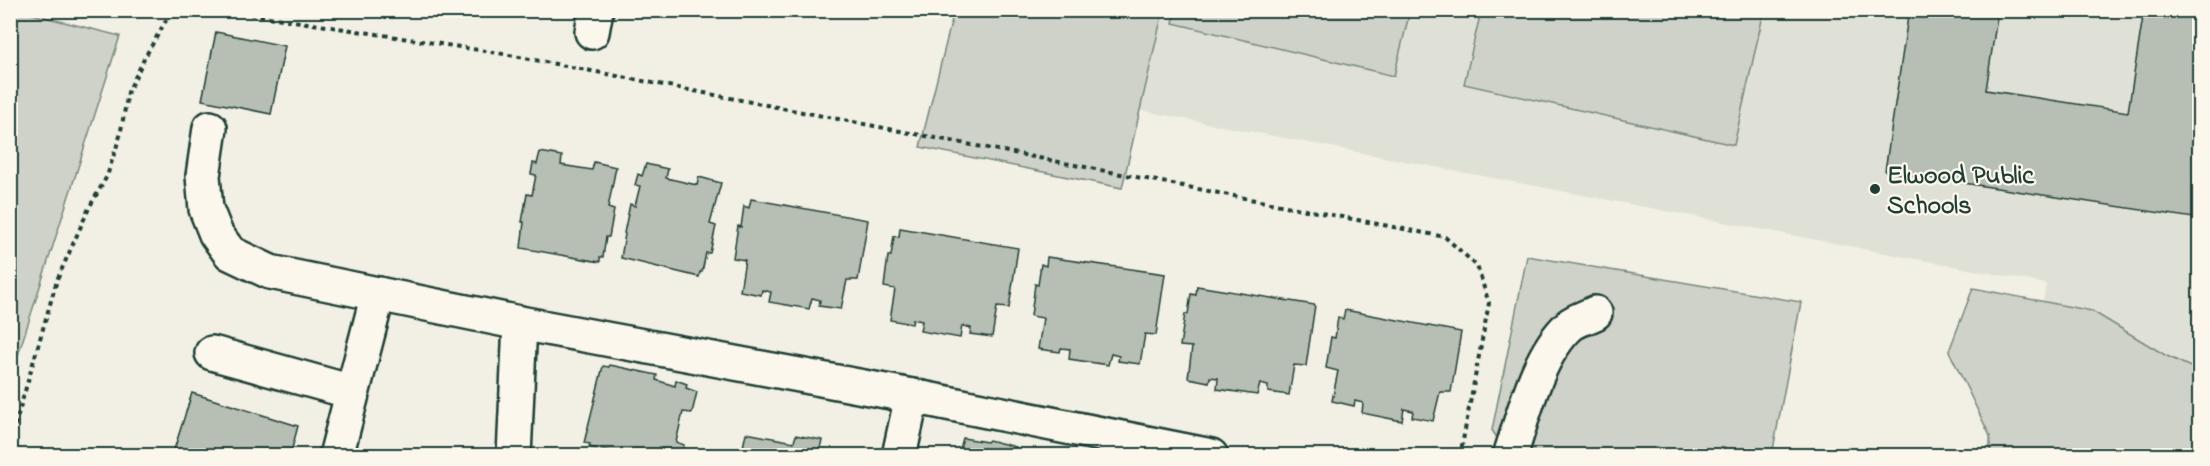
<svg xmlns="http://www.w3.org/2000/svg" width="2210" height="466" font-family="'Indie Flower',sans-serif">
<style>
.built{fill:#e0e1d6}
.green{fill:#cfd2c8;stroke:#77887e;stroke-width:1.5}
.building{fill:#b7beb3;stroke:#1f3d34;stroke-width:1.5}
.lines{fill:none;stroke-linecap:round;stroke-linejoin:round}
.minor-casing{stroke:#1f3d34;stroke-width:38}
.path{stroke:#1f3d34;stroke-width:4;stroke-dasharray:4.5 4.5;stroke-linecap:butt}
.minor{stroke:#fbf7ec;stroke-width:33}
.poi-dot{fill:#1f3d34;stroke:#fbf7ec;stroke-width:2}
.labels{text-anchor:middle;stroke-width:4.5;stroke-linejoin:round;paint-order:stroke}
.poi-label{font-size:26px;font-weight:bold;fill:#1f3d34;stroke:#fbf7ec;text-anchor:start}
</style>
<rect width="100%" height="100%" fill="#f2f0e5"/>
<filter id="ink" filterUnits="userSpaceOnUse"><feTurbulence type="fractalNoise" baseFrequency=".0167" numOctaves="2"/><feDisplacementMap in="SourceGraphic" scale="12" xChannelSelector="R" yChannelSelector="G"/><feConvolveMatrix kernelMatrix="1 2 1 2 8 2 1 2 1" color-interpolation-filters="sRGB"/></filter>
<g filter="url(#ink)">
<path class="built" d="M1071 11H2199V455H2014L2046 284 1055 94Z"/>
<g class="green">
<path d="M1176 10H1410V11L1394 76 1173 23Z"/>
<path d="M20 11 120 36 11 377 10 11Z"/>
<path d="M954 11H1163L1122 188 920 147Z"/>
<path d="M1481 11H1764L1734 145 1464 84Z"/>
<path d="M1527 256 1801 302 1772 455H1508L1492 430Z"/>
<path d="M1973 288 2092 311 2165 355 2199 371V455H1990V436L1949 351Z"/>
</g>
<g class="building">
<path d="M1909 10H1998L1986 90 2128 112 2144 10H2200V219L1885 171Z"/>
<path d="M216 32 285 46 271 114 202 100Z"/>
<path d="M540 152 562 156 561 165 592 170 594 162 616 167 608 208 614 210 609 237H606L603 257H600V262L521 248 524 222H522L527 194 532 195 536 175 531 174 533 163 537 164Z"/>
<path d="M646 164 668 169 666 178 697 185 699 177 721 183 710 224 716 226 710 253H706L702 272H700L699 277 621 258 625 234 624 233 630 204 635 206 640 186 635 185 638 174 642 176Z"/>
<path d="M751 199 868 220 858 280H847L841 309 819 306 820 300 812 298 809 309 769 302 771 292 762 290 761 295 740 291 745 260 733 258 738 226 741 227 744 206 749 208Z"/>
<path d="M900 228 1018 248 1009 308 997 307 992 337 970 334 971 328 962 326 960 338 920 331 922 321 913 319 912 324 890 320 895 289 884 287 888 256H891L894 236 899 237Z"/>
<path d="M1047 257 1165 274 1156 335 1145 334 1140 364 1118 361 1119 356 1111 354 1108 365 1069 359 1070 349 1061 348 1060 352 1038 349 1043 318 1031 316 1035 284 1038 285 1041 264 1046 266Z"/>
<path d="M1197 286 1315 305 1306 366 1294 365 1289 395 1268 392V386L1260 384 1257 395 1217 389 1218 378 1210 377 1209 382 1188 378 1192 347 1180 346 1185 314H1188L1191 294 1196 295Z"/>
<path d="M1345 310 1461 332 1451 392H1440L1433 421 1412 417 1413 411 1404 409 1402 421 1362 413 1363 403 1355 401 1354 406 1332 401 1338 371 1326 368 1331 337 1335 338 1338 317 1343 319Z"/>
<path d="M610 365 657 375 656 380 675 386 676 380 687 384 686 388 697 392 692 413 683 412 676 442 684 445 681 456H612L608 455V451L589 447 590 444 584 443 603 366 609 367Z"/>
<path d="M192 393 298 426 290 456H172Z"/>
<path d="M746 433 794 442 796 435 822 440 819 454 826 456H744L742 452Z"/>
<path d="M963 438 987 442 989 440 1016 447 1015 452 1027 456H958Z"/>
</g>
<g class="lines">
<g class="minor-casing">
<g id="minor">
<path d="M592 32 596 10"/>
<path d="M210 128 203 176 206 209 216 234 230 253 270 272 520 323 912 396 1211 456"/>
<path d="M212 353 352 392"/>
<path d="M336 456 378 294"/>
<path d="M514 456 520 323"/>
<path d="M899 456 912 396"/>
<path d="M1510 456C1524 414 1537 355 1570 325 1576 320 1587 317 1595 313"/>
</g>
</g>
<g class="path">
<path d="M224 10 504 54 1445 237 1477 266 1489 303 1460 456"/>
<path d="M10 443 57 280 89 208 107 176 120 136 128 92 145 57 168 17 187 10"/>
</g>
<use href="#minor" class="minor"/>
</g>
</g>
<circle class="poi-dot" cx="1875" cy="189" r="6"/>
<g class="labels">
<g class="poi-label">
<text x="1887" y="183">Elwood Public<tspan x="1887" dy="30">Schools</tspan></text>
</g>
</g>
<rect width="2210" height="466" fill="none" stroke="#fbf7ec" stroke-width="36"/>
<rect x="18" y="18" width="2174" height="430" fill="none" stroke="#1f3d34" stroke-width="2" filter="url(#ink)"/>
</svg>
